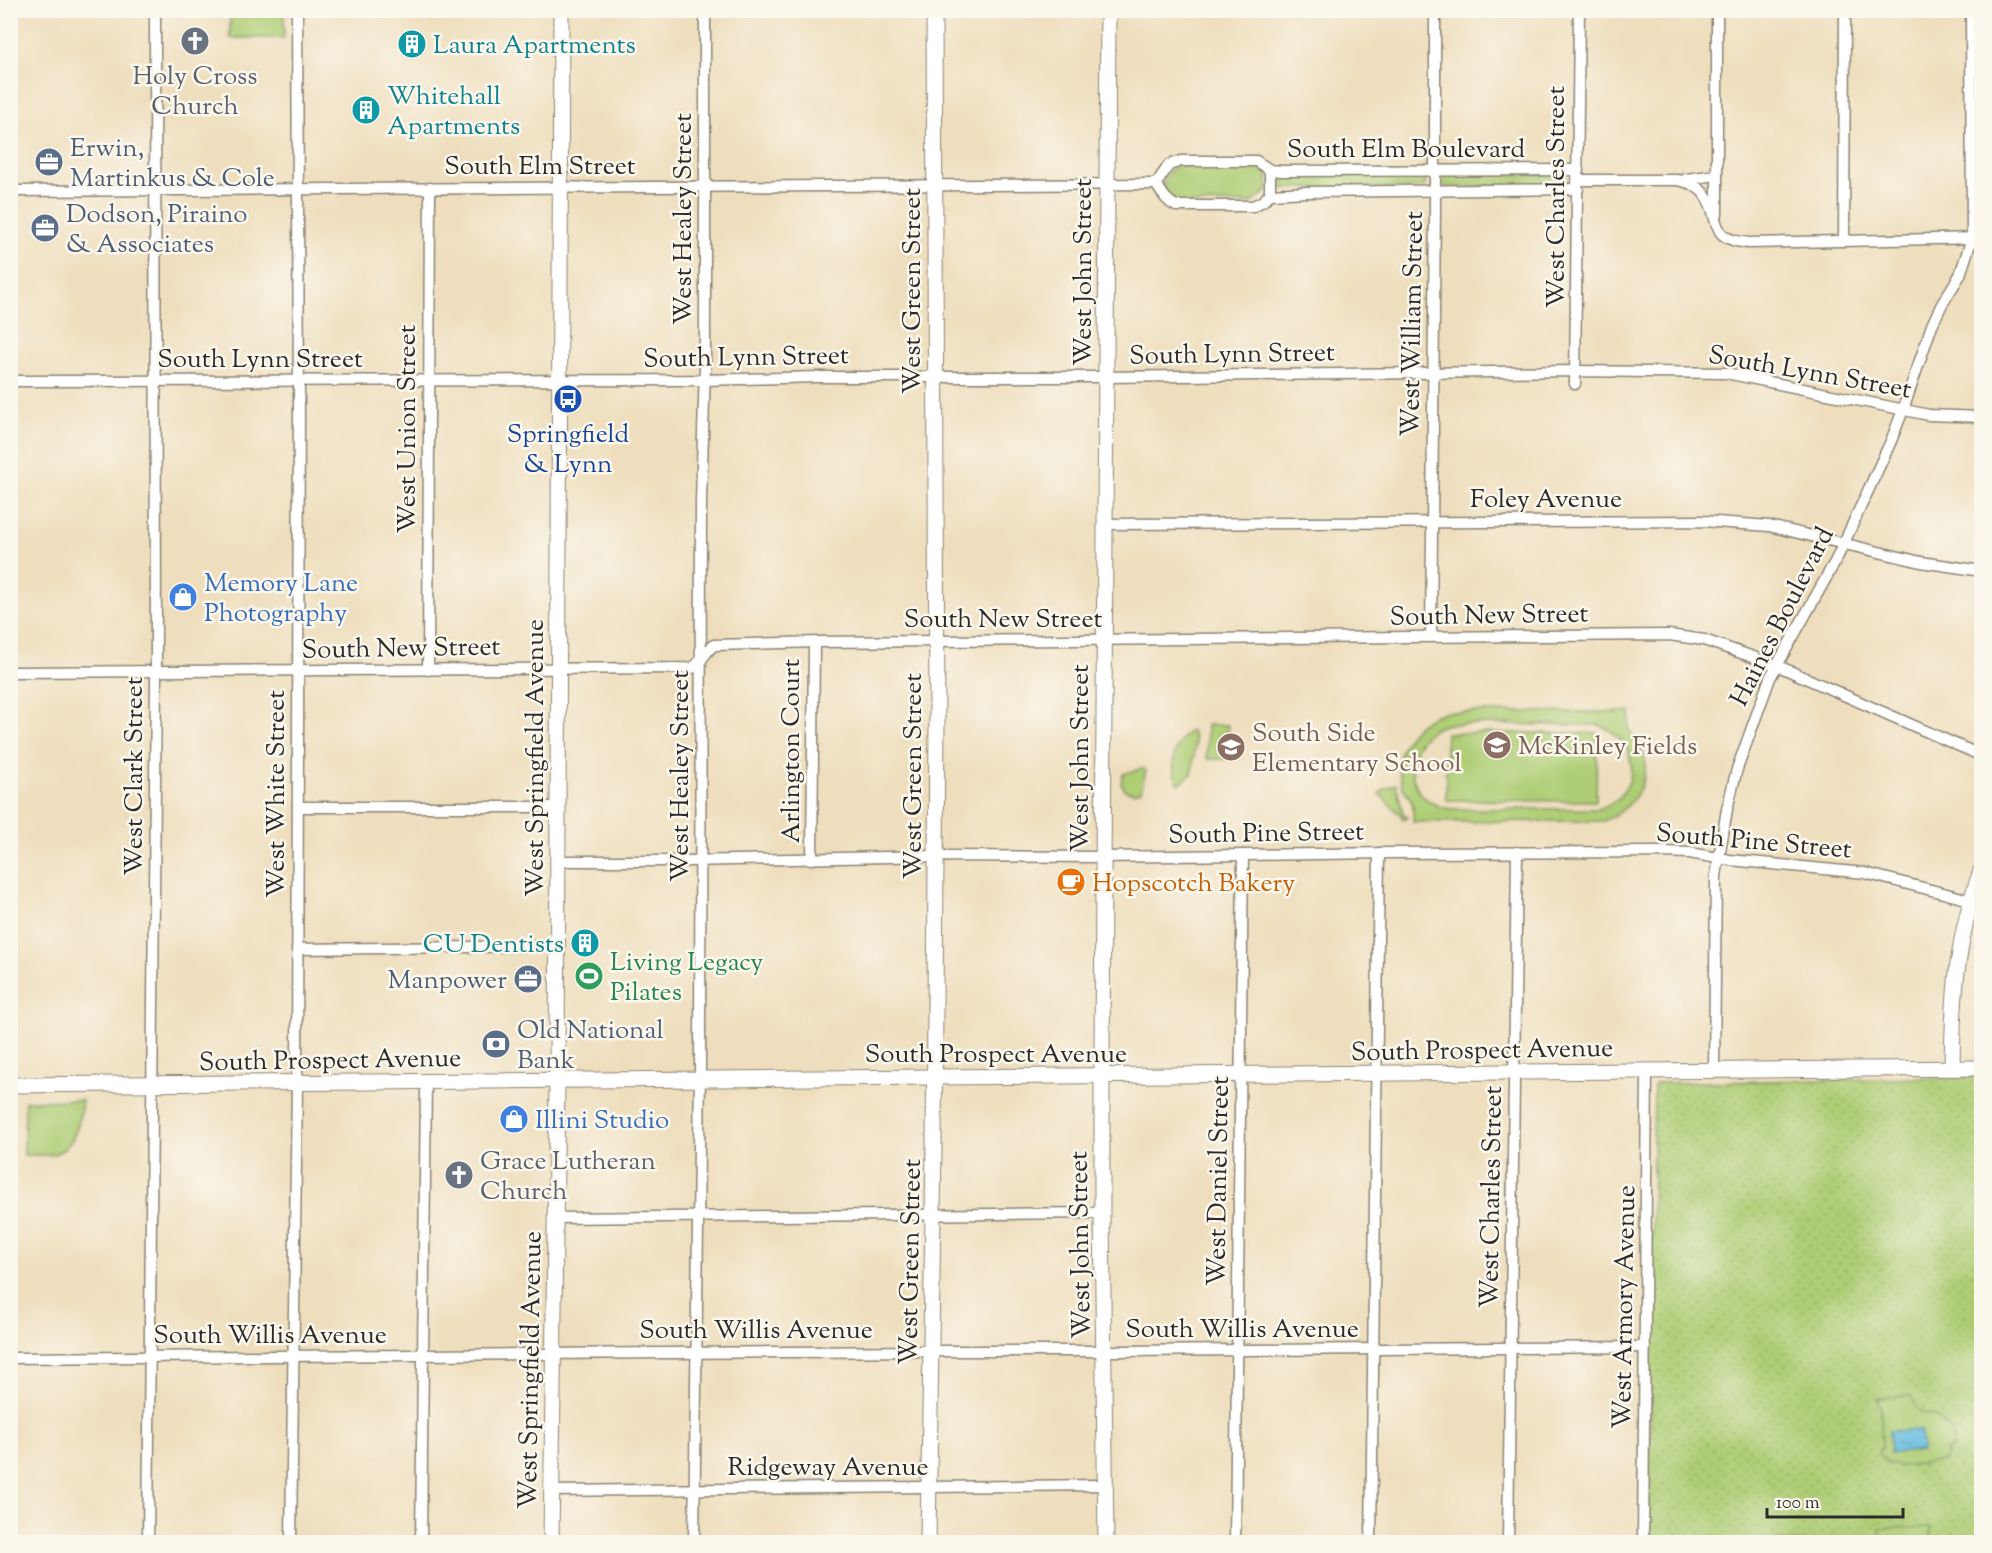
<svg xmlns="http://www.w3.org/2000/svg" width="1992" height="1553" font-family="'Sorts Mill Goudy',serif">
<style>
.grass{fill:url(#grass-dots);stroke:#6c7c50;stroke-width:1.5}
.green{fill:#aecd75;stroke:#6c7c50;stroke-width:1.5;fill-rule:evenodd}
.water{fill:url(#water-ripples);stroke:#477386;stroke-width:1.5}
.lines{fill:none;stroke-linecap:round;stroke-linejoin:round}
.street-casing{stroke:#8c8474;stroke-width:13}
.secondary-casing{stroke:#8c8474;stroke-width:17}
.street{stroke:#fff;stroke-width:10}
.secondary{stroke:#fff;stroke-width:15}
.labels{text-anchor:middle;stroke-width:5;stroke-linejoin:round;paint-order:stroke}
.culture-label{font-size:26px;fill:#0d838f;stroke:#fbf7ec;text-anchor:start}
.worship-label{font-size:26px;fill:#5b616d;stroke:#fbf7ec}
.service-label{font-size:26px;fill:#4e5e75;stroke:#fbf7ec;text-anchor:start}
.street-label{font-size:26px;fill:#2b2b2b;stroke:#fbf7ec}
.transit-label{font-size:26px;fill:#164399;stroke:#fbf7ec}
.shop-label{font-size:26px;fill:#366cbe;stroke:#fbf7ec;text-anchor:start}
.education-label{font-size:26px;fill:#785e54;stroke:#fbf7ec;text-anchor:start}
.food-label{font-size:26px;fill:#c56008;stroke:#fbf7ec;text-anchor:start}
.leisure-label{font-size:26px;fill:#27864d;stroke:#fbf7ec;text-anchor:start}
</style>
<defs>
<pattern id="grass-dots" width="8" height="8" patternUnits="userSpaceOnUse" patternTransform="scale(1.5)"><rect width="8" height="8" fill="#aecd75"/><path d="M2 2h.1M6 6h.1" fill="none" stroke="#96b065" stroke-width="1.8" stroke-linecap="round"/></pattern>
<pattern id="water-ripples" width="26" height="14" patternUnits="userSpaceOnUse" patternTransform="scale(1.5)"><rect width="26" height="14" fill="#63bbe0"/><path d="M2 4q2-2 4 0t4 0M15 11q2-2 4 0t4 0" fill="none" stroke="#5298b6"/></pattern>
</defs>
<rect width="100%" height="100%" fill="#fbf7ec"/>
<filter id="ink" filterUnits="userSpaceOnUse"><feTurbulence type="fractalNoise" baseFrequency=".0167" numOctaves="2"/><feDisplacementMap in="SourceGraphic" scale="12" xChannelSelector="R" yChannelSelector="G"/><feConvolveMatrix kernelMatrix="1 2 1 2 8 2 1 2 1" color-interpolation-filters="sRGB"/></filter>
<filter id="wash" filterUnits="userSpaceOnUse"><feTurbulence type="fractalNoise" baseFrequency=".008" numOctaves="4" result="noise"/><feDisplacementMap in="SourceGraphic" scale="24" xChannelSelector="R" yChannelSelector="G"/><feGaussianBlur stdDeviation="1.35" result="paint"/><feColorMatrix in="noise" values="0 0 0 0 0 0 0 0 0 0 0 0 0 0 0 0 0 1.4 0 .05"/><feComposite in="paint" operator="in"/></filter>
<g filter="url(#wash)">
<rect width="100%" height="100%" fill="#eedebd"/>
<path class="grass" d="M1981 1077V1542H1648L1654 1086 1657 1083Z"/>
<g class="green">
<rect x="230" y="13" width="54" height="25"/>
<path d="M1255 164 1267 173V191L1252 203 1177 204C1158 188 1160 180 1177 165Z"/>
<path d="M1447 174 1566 175 1569 181 1568 185 1448 187 1443 185V177Z"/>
<path d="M1279 175H1421L1426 181 1425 185 1421 188H1279L1275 187 1273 182 1275 177Z"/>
<path d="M1447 712H1631C1630 717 1628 726 1630 731 1634 739 1641 745 1644 755 1650 786 1630 811 1603 821L1413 822C1413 816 1414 808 1412 803 1409 795 1403 790 1401 782 1391 748 1415 718 1447 712ZM1449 724 1598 725C1642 739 1643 797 1597 809H1454C1401 808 1397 733 1449 724Z"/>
<rect x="1207" y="725" width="21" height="34"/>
<path d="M1191 731C1199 741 1192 760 1192 774L1179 784C1168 767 1174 741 1191 731Z"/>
<path d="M1446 733H1597L1596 801 1446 800Z"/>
<path d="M1141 769H1144L1146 771 1141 791 1134 793 1126 791 1121 783 1123 774Z"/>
<path d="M1396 784 1403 813 1407 818 1403 820 1401 815 1379 794 1386 788Z"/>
<path d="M82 1100C80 1119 76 1148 54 1154 45 1156 33 1155 24 1155L25 1101Z"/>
<path d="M1911 1396 1918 1410 1924 1413 1934 1415 1952 1431 1953 1446 1946 1451V1457L1942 1461 1902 1466 1887 1463 1879 1454V1449H1882L1881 1408 1877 1398Z"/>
<path d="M1931 1527V1542H1881L1880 1528Z"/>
</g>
<path class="water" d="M1921 1430 1922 1451 1890 1453 1889 1431Z"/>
</g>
<g filter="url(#ink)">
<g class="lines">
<g class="street-casing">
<g id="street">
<path d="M1270 170V194L1263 201 1253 206H1176C1166 201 1162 193 1156 184L1169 165 1181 161H1256L1270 170 1282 171 1578 170"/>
<path d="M1686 179 1717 175"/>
<path d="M1578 180H1677C1697 183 1707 192 1713 212 1715 220 1717 228 1722 234 1730 241 1740 242 1749 243L1982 238"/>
<path d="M10 191 1156 184"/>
<path d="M1270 194 1307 192 1578 189"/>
<path d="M1717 214V10"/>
<path d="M1844 241 1845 10"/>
<path d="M10 381 703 380 819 377H1106L1576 371 1726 373 1929 415 1982 417"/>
<path d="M1575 384 1579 10"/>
<path d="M1105 524 1703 521 1769 526 1921 562 1982 571"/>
<path d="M1431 637 1435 206V10"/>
<path d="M428 670 430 188"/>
<path d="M10 672 692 668C700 664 705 652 714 645L820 642 1669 635 1704 640 1776 665 1982 756"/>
<path d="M298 807H558"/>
<path d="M812 859 814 643"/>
<path d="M558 861H688L936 856 1102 857 1391 853 1663 852 1689 853 1730 860 1865 873 1970 900"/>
<path d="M297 949 557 946"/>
<path d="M1714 1071 1716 876 1727 809 1737 769 1770 678 1836 560 1891 441 1903 410 1932 325 1942 304 1960 275 1972 238 1971 10"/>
<path d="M555 1218 1102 1213"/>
<path d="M10 1358 931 1351H1119L1645 1347"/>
<path d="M551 1491 1106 1485"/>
<path d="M148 1542 156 680 155 10"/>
<path d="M291 1542 297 1083 299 396 297 10"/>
<path d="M421 1542 426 1082"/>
<path d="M694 1542 700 1069 701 501 705 367V10"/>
<path d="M1235 1542 1243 855"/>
<path d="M1371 1542 1379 853"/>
<path d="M1508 1542 1517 852"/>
<path d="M1643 1542 1647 1071"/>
</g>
</g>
<g class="secondary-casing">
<g id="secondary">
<path d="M1952 1068C1953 996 1956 937 1982 868"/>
<path d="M10 1085 1982 1068"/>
<path d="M551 1542 557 1080 561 10"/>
<path d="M928 1542 934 1147 937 724 934 10"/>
<path d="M1106 1542 1102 1213V1057L1108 10"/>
</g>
</g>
<use href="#street" class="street"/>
<use href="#secondary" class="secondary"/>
</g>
</g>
<defs>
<g id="church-disc" transform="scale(1.5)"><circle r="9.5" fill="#6b7280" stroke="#fbf7ec"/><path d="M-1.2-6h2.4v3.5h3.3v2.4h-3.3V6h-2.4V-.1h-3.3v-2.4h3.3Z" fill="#fff"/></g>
<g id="building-disc" transform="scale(1.5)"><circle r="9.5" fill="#0f9aa8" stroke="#fbf7ec"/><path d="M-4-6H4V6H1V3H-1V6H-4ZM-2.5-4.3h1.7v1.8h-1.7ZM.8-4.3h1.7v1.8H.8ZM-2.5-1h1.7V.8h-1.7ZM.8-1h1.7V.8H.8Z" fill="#fff"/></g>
<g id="office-disc" transform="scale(1.5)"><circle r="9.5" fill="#5c6f8a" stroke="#fbf7ec"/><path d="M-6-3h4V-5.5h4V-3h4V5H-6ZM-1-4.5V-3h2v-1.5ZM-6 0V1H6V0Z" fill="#fff"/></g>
<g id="bus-disc" transform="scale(1.5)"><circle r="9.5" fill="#1a4fb4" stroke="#fbf7ec"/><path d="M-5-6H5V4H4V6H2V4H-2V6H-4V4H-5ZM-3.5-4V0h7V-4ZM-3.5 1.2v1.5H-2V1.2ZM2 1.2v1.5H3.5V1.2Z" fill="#fff"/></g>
<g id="shop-disc" transform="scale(1.5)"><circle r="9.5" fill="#3f7fe0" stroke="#fbf7ec"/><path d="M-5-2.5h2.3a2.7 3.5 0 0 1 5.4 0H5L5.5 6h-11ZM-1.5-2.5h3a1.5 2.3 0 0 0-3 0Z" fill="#fff"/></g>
<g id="school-disc" transform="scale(1.5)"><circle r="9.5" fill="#8d6e63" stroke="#fbf7ec"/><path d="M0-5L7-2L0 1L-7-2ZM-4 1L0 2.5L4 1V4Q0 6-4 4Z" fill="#fff"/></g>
<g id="cafe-disc" transform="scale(1.5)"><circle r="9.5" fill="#e8710a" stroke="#fbf7ec"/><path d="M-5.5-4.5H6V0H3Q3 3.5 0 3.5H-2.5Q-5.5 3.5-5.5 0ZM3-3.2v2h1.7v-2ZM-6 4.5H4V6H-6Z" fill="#fff"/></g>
<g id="stadium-disc" transform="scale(1.5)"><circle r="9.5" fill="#2e9e5b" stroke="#fbf7ec"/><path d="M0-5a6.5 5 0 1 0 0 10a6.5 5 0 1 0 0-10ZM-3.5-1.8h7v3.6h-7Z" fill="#fff"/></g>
<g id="bank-disc" transform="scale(1.5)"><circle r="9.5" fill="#5c6f8a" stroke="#fbf7ec"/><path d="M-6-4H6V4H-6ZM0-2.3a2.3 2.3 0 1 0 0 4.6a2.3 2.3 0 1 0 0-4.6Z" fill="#fff"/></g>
</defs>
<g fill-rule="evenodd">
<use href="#church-disc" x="195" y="41"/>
<use href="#building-disc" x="412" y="44"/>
<use href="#building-disc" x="366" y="110"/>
<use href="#office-disc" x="49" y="162"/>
<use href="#office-disc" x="45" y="228"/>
<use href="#bus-disc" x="568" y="399"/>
<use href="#shop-disc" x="183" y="597"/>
<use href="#school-disc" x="1497" y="745"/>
<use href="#school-disc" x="1231" y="747"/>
<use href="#cafe-disc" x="1071" y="882"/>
<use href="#building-disc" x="585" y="943"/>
<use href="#stadium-disc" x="589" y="976"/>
<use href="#office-disc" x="528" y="979"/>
<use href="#bank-disc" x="496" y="1044"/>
<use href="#shop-disc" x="514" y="1119"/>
<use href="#church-disc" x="459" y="1175"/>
</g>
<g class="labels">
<g class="culture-label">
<text x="433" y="53">Laura Apartments</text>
<text x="387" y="104">Whitehall<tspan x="387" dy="30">Apartments</tspan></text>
<text x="564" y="952" text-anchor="end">CU Dentists</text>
</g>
<g class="worship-label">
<text x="195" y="84">Holy Cross<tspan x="195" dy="30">Church</tspan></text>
<text x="480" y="1169" text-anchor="start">Grace Lutheran<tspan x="480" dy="30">Church</tspan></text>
</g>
<g class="service-label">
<text x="70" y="156">Erwin,<tspan x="70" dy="30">Martinkus &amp; Cole</tspan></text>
<text x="66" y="222">Dodson, Piraino<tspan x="66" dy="30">&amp; Associates</tspan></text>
<text x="507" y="988" text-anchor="end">Manpower</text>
<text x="517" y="1038">Old National<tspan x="517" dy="30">Bank</tspan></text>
</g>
<g class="street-label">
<text x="1406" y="157">South Elm Boulevard</text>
<text x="540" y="174">South Elm Street</text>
<text transform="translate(1555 197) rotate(-90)" y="9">West Charles Street</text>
<text transform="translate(682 219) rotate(-90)" y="9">West Healey Street</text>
<text transform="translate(1082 272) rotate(-90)" y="9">West John Street</text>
<text transform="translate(911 291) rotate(-90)" y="9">West Green Street</text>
<text transform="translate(1411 324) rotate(-89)" y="9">West William Street</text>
<text transform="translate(1232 353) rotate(-1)" y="9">South Lynn Street</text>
<text transform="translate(746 356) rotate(-1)" y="9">South Lynn Street</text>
<text x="260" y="367">South Lynn Street</text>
<text transform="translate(1810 371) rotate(10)" y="9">South Lynn Street</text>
<text transform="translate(406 429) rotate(-90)" y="9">West Union Street</text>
<text x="1546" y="507">Foley Avenue</text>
<text transform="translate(1489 614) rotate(-1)" y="9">South New Street</text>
<text transform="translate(1781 616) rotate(-63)" y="9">Haines Boulevard</text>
<text x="1003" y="627">South New Street</text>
<text transform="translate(401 647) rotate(-1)" y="9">South New Street</text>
<text transform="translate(790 751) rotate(-90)" y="9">Arlington Court</text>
<text transform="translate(534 758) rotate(-90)" y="9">West Springfield Avenue</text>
<text transform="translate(1079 758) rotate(-90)" y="9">West John Street</text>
<text transform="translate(133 776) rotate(-90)" y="9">West Clark Street</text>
<text transform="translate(679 776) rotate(-90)" y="9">West Healey Street</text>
<text transform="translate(912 776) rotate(-90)" y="9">West Green Street</text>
<text transform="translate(275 794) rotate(-90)" y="9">West White Street</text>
<text transform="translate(1266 832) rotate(-1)" y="9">South Pine Street</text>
<text transform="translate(1754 840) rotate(5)" y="9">South Pine Street</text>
<text transform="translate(1482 1049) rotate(-1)" y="9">South Prospect Avenue</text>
<text x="996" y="1062">South Prospect Avenue</text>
<text transform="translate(330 1059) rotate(-1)" y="9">South Prospect Avenue</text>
<text transform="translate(1217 1181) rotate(-89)" y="9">West Daniel Street</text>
<text transform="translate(1490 1197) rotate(-89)" y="9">West Charles Street</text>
<text transform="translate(1079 1245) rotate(-91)" y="9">West John Street</text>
<text transform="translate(909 1262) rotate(-89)" y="9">West Green Street</text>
<text transform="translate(1623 1307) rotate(-89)" y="9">West Armory Avenue</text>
<text x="1242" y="1337">South Willis Avenue</text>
<text x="756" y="1338">South Willis Avenue</text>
<text x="270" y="1343">South Willis Avenue</text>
<text transform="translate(529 1370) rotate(-89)" y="9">West Springfield Avenue</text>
<text x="828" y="1475">Ridgeway Avenue</text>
</g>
<g class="transit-label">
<text x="568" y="442">Springfield<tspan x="568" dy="30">&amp; Lynn</tspan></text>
</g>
<g class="shop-label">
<text x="204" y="591">Memory Lane<tspan x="204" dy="30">Photography</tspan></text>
<text x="535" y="1128">Illini Studio</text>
</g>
<g class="education-label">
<text x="1252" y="741">South Side<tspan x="1252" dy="30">Elementary School</tspan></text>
<text x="1518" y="754">McKinley Fields</text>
</g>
<g class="food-label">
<text x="1092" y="891">Hopscotch Bakery</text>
</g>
<g class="leisure-label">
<text x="610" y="970">Living Legacy<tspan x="610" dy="30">Pilates</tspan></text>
</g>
</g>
<rect width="1992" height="1553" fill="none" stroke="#fbf7ec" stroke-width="36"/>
<path d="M1767 1508v9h136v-9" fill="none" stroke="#2b2b2b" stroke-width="3"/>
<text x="1776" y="1508" font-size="18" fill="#2b2b2b" stroke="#fbf7ec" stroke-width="4.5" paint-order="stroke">100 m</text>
</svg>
